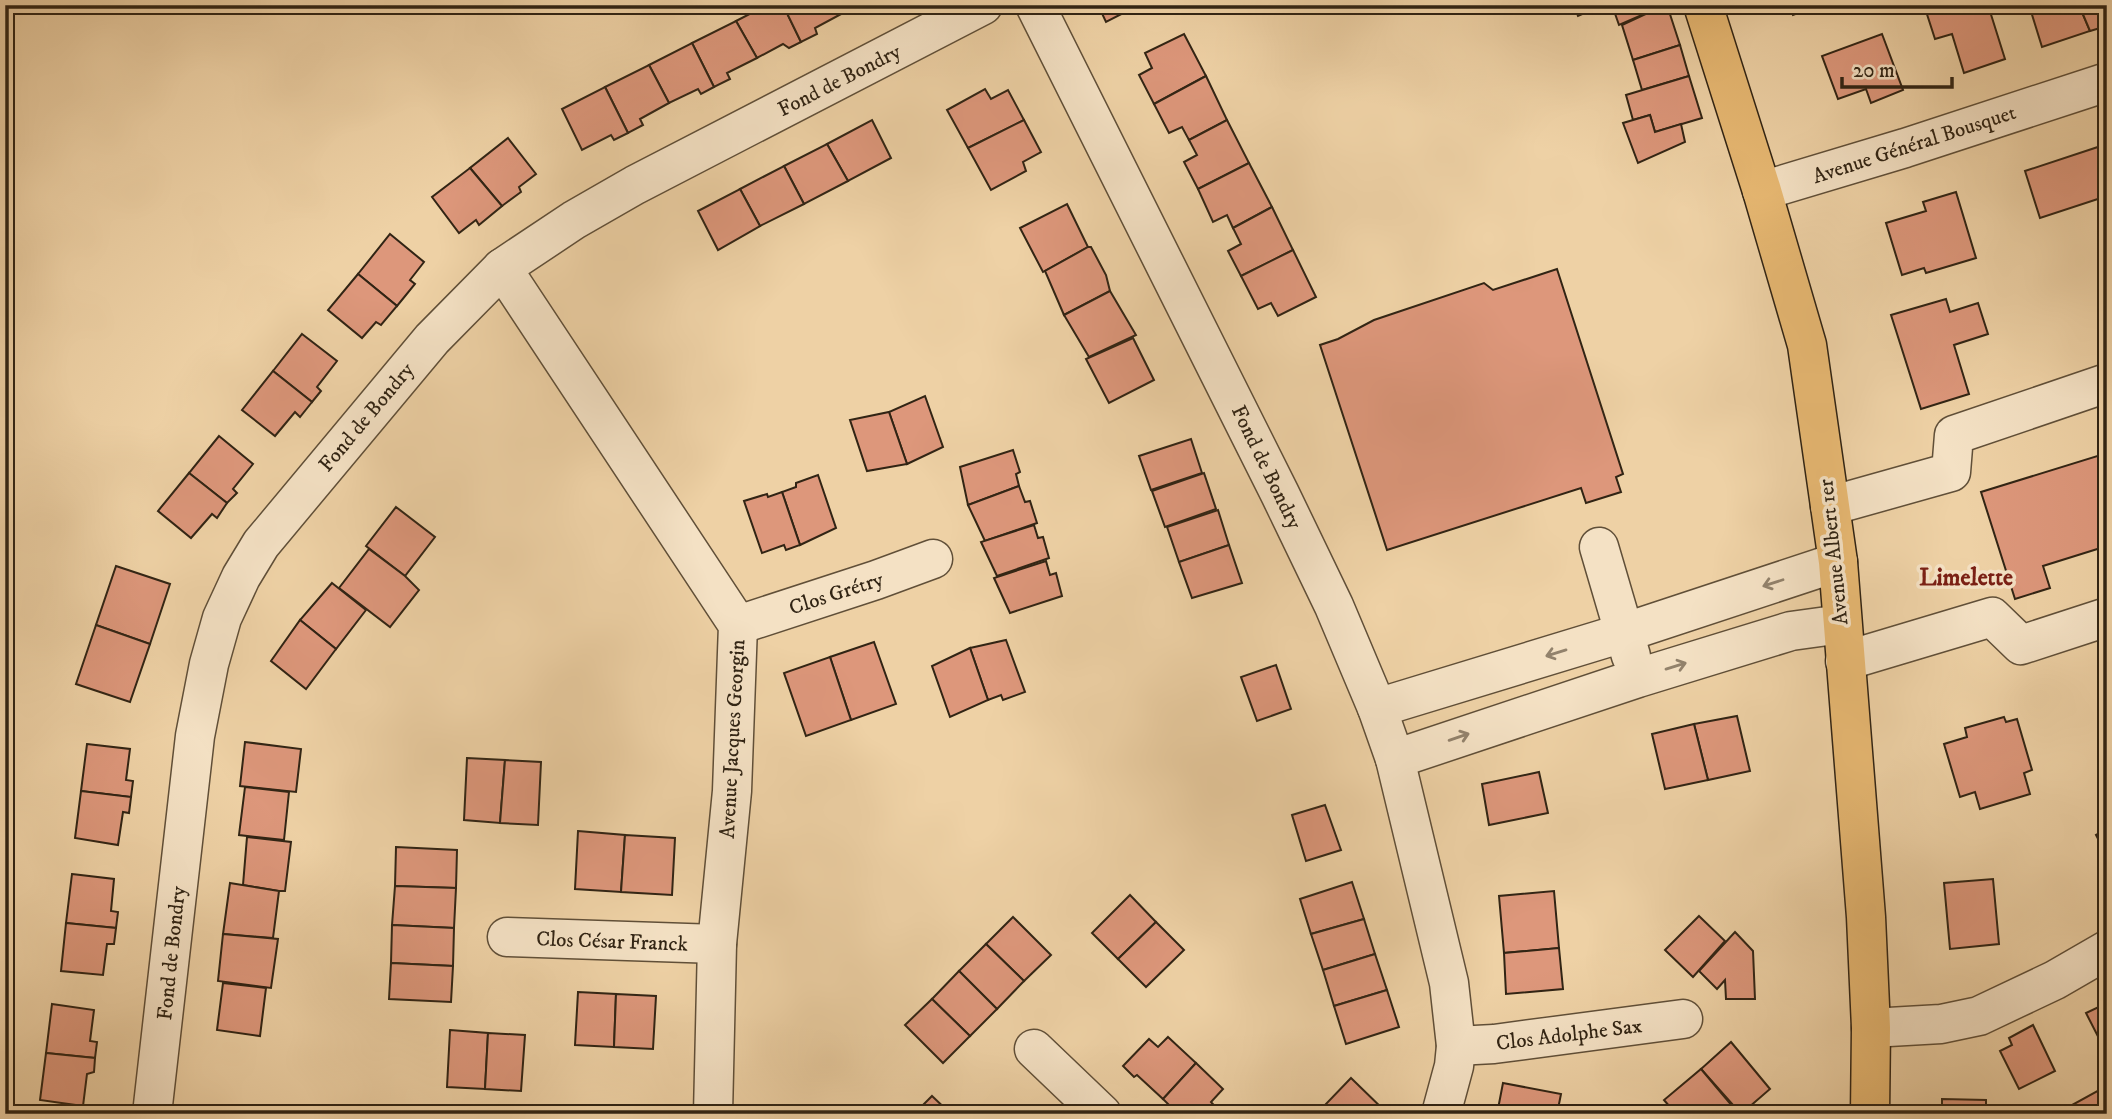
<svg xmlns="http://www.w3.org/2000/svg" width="2112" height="1119" font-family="'IM FELL DW Pica',serif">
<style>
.building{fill:#dd977b;stroke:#312414;stroke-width:2}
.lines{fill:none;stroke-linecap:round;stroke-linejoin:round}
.minor-casing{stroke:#604f38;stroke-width:41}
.major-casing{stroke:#312414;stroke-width:41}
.minor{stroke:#f4e1c4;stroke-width:38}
.major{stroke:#e7b872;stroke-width:38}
.oneway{stroke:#92826c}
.labels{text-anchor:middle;stroke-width:7;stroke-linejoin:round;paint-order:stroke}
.street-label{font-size:21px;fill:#312414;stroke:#f4e1c4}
.quarter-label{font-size:24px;font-weight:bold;fill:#7a1f14;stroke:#f4e1c4}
</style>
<rect width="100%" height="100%" fill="#eed1a5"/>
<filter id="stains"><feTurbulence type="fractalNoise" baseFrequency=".00286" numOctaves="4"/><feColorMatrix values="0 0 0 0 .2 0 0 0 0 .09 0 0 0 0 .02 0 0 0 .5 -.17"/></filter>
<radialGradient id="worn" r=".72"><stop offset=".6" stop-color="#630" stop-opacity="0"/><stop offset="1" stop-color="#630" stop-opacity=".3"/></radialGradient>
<g class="building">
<path d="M767 5H783L801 42 789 48 783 44 757 58 736 21Z"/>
<path d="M783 5H839L843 13 815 28 817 34 801 42Z"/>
<path d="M1098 5H1139L1106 22Z"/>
<path d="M1574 5H1603L1578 16Z"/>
<path d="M1612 5H1665L1619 25Z"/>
<path d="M1665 5H1667L1680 45 1633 60 1622 25Z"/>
<path d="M1789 5H1819L1793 15Z"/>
<path d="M1924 5H1988L2005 59 1964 73 1952 34 1935 39Z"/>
<path d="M2029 5H2079L2090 31 2042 47Z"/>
<path d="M2079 5H2107V26L2090 31Z"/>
<path d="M736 21 757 58 727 73 730 79 714 87 692 43Z"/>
<path d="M1184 34 1206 76 1154 104 1139 75 1152 68 1145 53Z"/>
<path d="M1882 34 1903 90 1871 103 1866 89 1838 99 1822 56Z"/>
<path d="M692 43 714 87 701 94 698 89 669 103 649 65Z"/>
<path d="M1680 45 1689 76 1642 90 1633 60Z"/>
<path d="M649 65 669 103 640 119 643 125 628 133 605 87Z"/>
<path d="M1206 76 1227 120 1189 140 1182 127 1169 133 1154 104Z"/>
<path d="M1689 76 1702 118 1655 132 1650 115 1633 120 1626 95Z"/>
<path d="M605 87 628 133 614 140 611 135 582 150 562 109Z"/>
<path d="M985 89 991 99 1008 90 1024 120 968 148 947 110Z"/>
<path d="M1650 115 1655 132 1681 124 1685 142 1638 163 1623 123Z"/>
<path d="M872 120 891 158 848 181 827 144Z"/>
<path d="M1024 120 1041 152 1023 162 1026 171 991 190 968 148Z"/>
<path d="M1227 120 1249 163 1198 189 1184 162 1197 155 1189 140Z"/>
<path d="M508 138 536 174 519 187 521 192 502 206 470 168Z"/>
<path d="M827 144 848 181 804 204 784 166Z"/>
<path d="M2107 144V196L2040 218 2025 171Z"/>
<path d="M1249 163 1272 207 1233 228 1227 215 1213 222 1198 189Z"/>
<path d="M784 166 804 204 760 226 740 189Z"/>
<path d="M470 168 502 206 479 225 476 220 459 233 432 197Z"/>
<path d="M740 189 760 226 718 250 698 211Z"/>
<path d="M1956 192 1976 258 1926 273 1924 268 1902 275 1886 223 1926 211 1923 202Z"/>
<path d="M1067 204 1088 247 1043 272 1020 228Z"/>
<path d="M1272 207 1293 250 1241 276 1228 251 1241 244 1233 228Z"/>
<path d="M390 234 424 262 410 280 415 284 397 306 358 274Z"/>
<path d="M1088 247H1091L1106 275 1110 291 1064 315 1045 271Z"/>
<path d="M1293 250 1316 297 1278 316 1271 303 1258 309 1241 276Z"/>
<path d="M1557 269 1623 474 1616 477 1621 492 1586 503 1581 488 1387 550 1320 345 1338 339 1374 320 1484 283 1493 290Z"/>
<path d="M358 274 397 306 381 325 376 322 362 338 328 310Z"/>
<path d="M1110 291 1136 335 1089 357 1064 315Z"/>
<path d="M1946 299 1950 312 1978 303 1988 334 1954 345 1969 394 1921 409 1891 315Z"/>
<path d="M302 334 337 361 317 387 321 391 312 402 273 371Z"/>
<path d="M1133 338 1154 380 1109 403 1086 359Z"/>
<path d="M273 371 312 402 300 417 295 412 275 436 242 410Z"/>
<path d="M925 396 943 447 907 464 889 412Z"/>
<path d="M889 412 907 464 867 471 850 420Z"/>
<path d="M219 436 253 464 233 489 237 493 227 503 189 473Z"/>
<path d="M1191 439 1202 473 1151 490 1139 456Z"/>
<path d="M1013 450 1020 472 1016 474 1019 486 968 505 960 467Z"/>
<path d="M2107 453V546L2043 566 2050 588 2015 599 1981 492Z"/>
<path d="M189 473 227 503 217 518 212 514 191 538 158 511Z"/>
<path d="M1204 473 1216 509 1165 527 1152 491Z"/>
<path d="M818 475 836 528 800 545 782 492 796 487V483Z"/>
<path d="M1019 486 1025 502 1030 501 1037 523 985 541 968 505Z"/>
<path d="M782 492 800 545 786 550 784 545 762 553 744 501 767 494 768 497Z"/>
<path d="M396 507 435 537 405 576 366 546Z"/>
<path d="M1218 510 1229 545 1179 562 1167 527Z"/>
<path d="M1034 525 1038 538 1043 537 1049 558 997 576 981 542Z"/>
<path d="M1229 545 1242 583 1192 598 1179 562Z"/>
<path d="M369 549 405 576 419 590 390 627 339 588Z"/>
<path d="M1046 561 1050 575 1056 573 1062 596 1010 613 994 578Z"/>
<path d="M116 566 170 584 150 644 96 625Z"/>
<path d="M332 583 366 610 336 649 300 620Z"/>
<path d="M300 620 336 649 306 689 271 661Z"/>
<path d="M96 625 150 644 130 702 76 684Z"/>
<path d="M1006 640 1025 692 1003 700 1001 695 988 700 970 648Z"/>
<path d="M874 642 896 704 851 720 830 657Z"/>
<path d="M970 648 988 700 950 717 932 666Z"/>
<path d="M830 657 851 720 806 736 784 673Z"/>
<path d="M1276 665 1291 709 1257 721 1241 677Z"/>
<path d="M1737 716 1750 771 1708 780 1694 724Z"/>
<path d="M2004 717 2006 722 2017 719 2032 770 2024 773 2030 794 1980 809 1975 792 1960 797 1944 744 1967 737 1965 728Z"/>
<path d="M1694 724 1708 780 1665 789 1652 734Z"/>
<path d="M245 742 301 749 296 792 240 786Z"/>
<path d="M87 744 130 749 126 780 133 781 131 797 81 791Z"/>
<path d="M467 758 505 760 500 823 464 820Z"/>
<path d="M505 760 541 762 538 825 500 823Z"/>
<path d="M1539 772 1548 813 1489 825 1482 784Z"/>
<path d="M245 787 289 792 284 840 239 835Z"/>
<path d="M81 791 131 797 129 813 123 812 118 845 75 838Z"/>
<path d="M1325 805 1341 850 1306 861 1292 815Z"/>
<path d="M2107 829V856L2096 835Z"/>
<path d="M578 831 625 835 621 892 575 889Z"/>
<path d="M625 835 675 838 672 895 621 892Z"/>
<path d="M247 837 291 842 285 891H279L243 885Z"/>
<path d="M396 847 457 850 456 888 395 886Z"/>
<path d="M72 874 114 879 111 911 118 912 116 928 66 923Z"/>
<path d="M1993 879 1999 944 1950 949 1944 883Z"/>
<path d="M1352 882 1364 919 1311 934 1300 899Z"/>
<path d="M230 883 279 891 273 938 223 934Z"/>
<path d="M395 886 456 888 454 928 392 925Z"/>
<path d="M1554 891 1559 948 1504 953 1499 896Z"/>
<path d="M1130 895 1156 922 1118 959 1092 933Z"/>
<path d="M1699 916 1725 941 1693 977 1665 950Z"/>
<path d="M1013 917 1051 955 1024 981 986 944Z"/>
<path d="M1364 919 1375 954 1323 970 1311 934Z"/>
<path d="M1156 922 1184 950 1146 987 1118 959Z"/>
<path d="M66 923 116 928 114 944H107L103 975 61 971Z"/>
<path d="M392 925 454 928 453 966 391 963Z"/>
<path d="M1735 932 1753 951 1755 999H1726L1725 980 1717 989 1699 971Z"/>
<path d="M223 934 278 939 271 988 218 981Z"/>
<path d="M986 944 1024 981 997 1009 959 971Z"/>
<path d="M1559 948 1563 989 1506 994 1504 953Z"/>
<path d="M1375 954 1387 990 1334 1006 1323 970Z"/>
<path d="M391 963 453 966 451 1002 389 999Z"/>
<path d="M959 971 997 1009 970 1036 932 999Z"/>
<path d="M223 983 266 988 260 1036 217 1030Z"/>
<path d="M1387 990 1399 1027 1346 1044 1334 1006Z"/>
<path d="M578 992 616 994 614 1047 575 1045Z"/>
<path d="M616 994 656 996 653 1049 614 1047Z"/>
<path d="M932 999 970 1036 943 1063 905 1025Z"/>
<path d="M2107 1003V1054L2086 1013Z"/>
<path d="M52 1004 94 1010 90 1041 97 1042 95 1058 46 1053Z"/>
<path d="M2033 1025 2055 1071 2019 1089 2000 1051 2012 1045 2009 1038Z"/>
<path d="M450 1030 488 1033 485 1089 447 1087Z"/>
<path d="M488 1033 525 1035 521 1091 485 1089Z"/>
<path d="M1168 1037 1196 1063 1163 1099 1137 1075 1134 1077 1123 1066 1149 1039 1158 1047Z"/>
<path d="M1731 1042 1770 1089 1741 1114 1701 1069Z"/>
<path d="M46 1053 95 1058 94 1072 87 1074 83 1106 40 1100Z"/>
<path d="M1196 1063 1223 1089 1211 1102 1218 1110 1214 1114H1178L1163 1099Z"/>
<path d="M1701 1069 1739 1114H1676L1664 1100Z"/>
<path d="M1351 1078 1388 1114H1331L1327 1110 1324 1106Z"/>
<path d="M1503 1083 1561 1094 1557 1114H1497Z"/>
<path d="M2101 1089 2107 1100V1114H2065L2063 1110Z"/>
<path d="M932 1096 951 1114H914Z"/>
<path d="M1942 1099 1986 1100V1114H1942Z"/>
<path d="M250 1105 251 1114H210L209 1107Z"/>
</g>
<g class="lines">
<g class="minor-casing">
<g id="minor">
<path d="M1035 5 1280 494 1334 606 1377 708 1395 759 1449 983 1456 1046 1454 1066 1441 1114"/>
<path d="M1762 191 1905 148 2107 82"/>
<path d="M502 268 738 625 732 791 717 944 713 1114"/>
<path d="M1830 506 1951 472 1954 435 2107 383"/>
<path d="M1599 547 1631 656"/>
<path d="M738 625 876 580 933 559"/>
<path d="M1845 661 1992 617 2021 645 2107 617"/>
<path d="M1377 708 1623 633 1838 562"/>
<path d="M1395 759 1638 678 1791 631 1842 624"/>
<path d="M507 937 717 944"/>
<path d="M1871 1028 1941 1024 1979 1016 2055 980 2107 950"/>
<path d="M1456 1046 1494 1044 1683 1019"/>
<path d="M1034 1049 1102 1114"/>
<path d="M152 1114 195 736 209 664 222 618 241 577 261 544 432 339 502 268 574 220 635 185 983 5"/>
</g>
</g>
<g class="major-casing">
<path id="major" d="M1703 5 1762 191 1807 345 1838 562 1866 917 1871 1028 1870 1114"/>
</g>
<use href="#minor" class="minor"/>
<use href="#major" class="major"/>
</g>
<defs><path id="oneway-shaft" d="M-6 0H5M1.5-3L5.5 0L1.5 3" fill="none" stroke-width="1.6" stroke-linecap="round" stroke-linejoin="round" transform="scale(1.75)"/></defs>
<g class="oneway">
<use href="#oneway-shaft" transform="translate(1773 583) rotate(162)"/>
<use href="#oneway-shaft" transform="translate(1556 653) rotate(163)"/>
<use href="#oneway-shaft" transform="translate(1676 666) rotate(-17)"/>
<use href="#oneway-shaft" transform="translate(1459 737) rotate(-19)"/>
</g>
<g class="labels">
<g class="street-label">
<text transform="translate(839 80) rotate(-27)" y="7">Fond de Bondry</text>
<text transform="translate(1914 144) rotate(-18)" y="7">Avenue Général Bousquet</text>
<text transform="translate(366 417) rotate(-50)" y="7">Fond de Bondry</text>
<text transform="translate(1267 467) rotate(64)" y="7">Fond de Bondry</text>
<text transform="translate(1833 552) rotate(-96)" y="7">Avenue Albert 1er</text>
<text transform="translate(836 593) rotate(-18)" y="7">Clos Grétry</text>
<text transform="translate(732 739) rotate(-87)" y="7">Avenue Jacques Georgin</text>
<text transform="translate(612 941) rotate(2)" y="7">Clos César Franck</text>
<text transform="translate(171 953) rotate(-84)" y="7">Fond de Bondry</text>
<text transform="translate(1569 1034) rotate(-7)" y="7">Clos Adolphe Sax</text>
</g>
<g class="quarter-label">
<text x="1966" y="585">Limelette</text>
</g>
</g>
<rect width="2112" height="1119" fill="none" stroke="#eed1a5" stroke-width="28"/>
<rect x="7" y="7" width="2098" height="1105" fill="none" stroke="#312414" stroke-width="3.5"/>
<rect x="14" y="14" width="2084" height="1091" fill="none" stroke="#312414" stroke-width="2"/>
<path d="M1842 77v10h110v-10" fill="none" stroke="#312414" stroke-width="3.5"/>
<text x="1853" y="77" font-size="21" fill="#312414" stroke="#f4e1c4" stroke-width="5" paint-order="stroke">20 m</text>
<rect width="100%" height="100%" filter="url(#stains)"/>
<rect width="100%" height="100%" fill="url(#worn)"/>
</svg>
